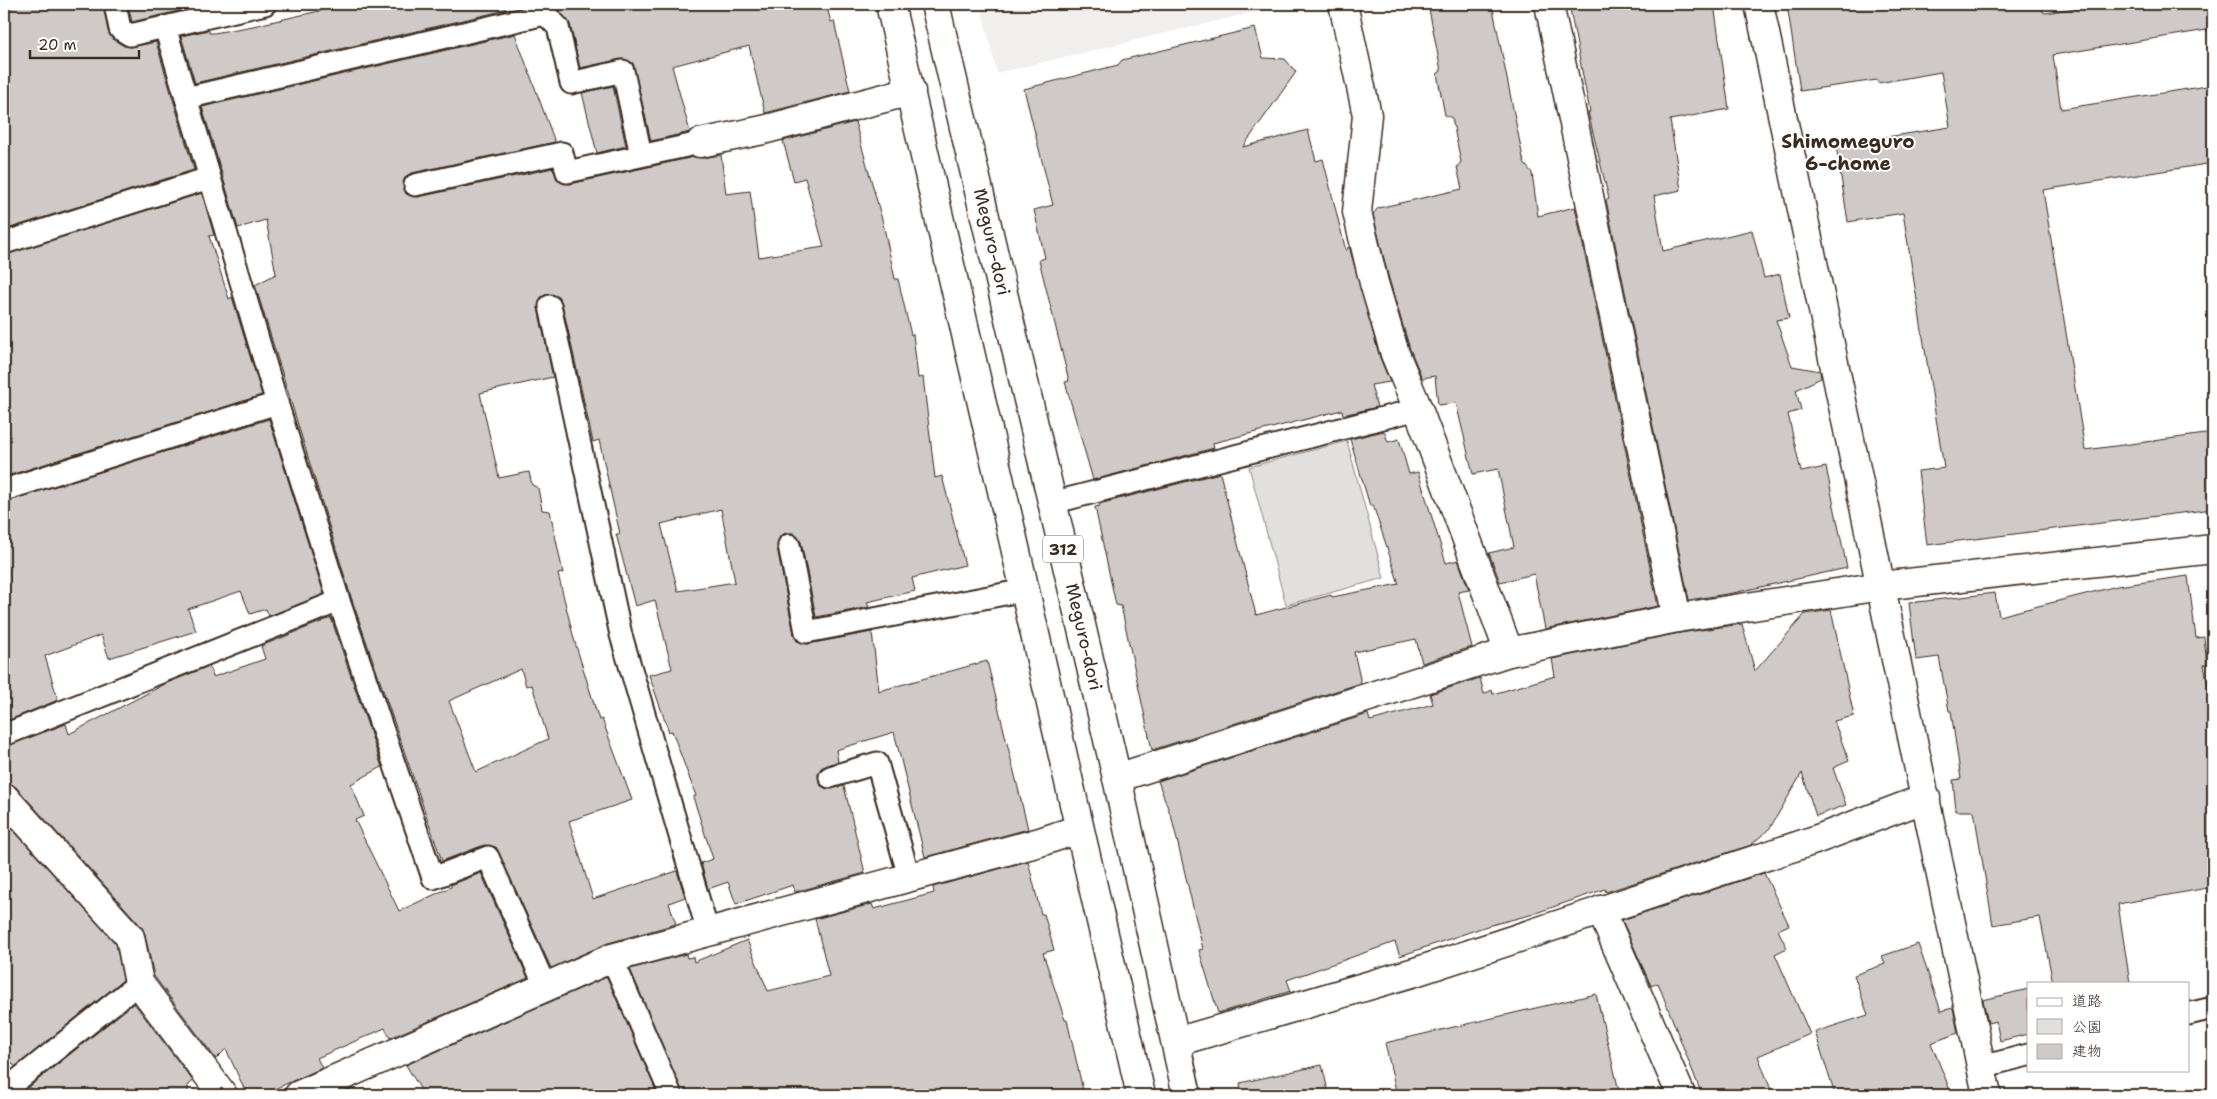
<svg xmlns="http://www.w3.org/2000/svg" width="2217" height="1099" font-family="'Shantell Sans','Klee One',sans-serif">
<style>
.built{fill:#f1efee}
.green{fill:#e2e0de;stroke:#8e857e}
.building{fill:#cfcac7;stroke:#3b2a1e;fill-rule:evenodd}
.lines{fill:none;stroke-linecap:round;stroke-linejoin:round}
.lane-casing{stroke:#3b2a1e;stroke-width:25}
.street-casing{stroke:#3b2a1e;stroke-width:31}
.secondary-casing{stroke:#3b2a1e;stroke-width:31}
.primary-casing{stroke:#3b2a1e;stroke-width:31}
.lane{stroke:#fff;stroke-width:21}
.street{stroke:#fff;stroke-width:28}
.secondary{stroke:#fff;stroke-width:28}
.primary{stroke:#fff;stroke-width:28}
.labels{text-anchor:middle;stroke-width:4;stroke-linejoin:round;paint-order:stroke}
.shield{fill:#fff;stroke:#766a62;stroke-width:1}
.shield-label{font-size:16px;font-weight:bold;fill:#3b2a1e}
.street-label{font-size:18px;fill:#3b2a1e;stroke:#fff}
.neighbourhood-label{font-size:19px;font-weight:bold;fill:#3b2a1e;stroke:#fff}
</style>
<rect width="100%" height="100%" fill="#fff"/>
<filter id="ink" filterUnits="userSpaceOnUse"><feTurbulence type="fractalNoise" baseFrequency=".02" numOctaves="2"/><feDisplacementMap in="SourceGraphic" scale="10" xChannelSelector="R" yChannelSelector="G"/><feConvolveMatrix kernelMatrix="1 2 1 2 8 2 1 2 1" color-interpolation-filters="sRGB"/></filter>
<g filter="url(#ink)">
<path class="built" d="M980 4H1289L997 73Z"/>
<path class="green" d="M1347 441 1384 578 1286 605 1249 467Z"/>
<g class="building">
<path d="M4 4H103L108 31 114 40 124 46 132 47 156 42 194 170 4 230Z"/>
<path d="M128 4H203L204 5 132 22Z"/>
<path d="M350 4H503L506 10 195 83 181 36 209 30V33H214L253 26Z"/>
<path d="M559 4H826L831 22 834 21 850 91 765 113 749 46 672 66 690 132 651 141 633 63 621 59 580 68 570 24 561 13Z"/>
<path d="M1428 4H1492L1524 163 1532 173 1538 216 1575 207 1658 606 1545 629 1534 574 1500 582 1489 553 1514 547 1498 469 1473 474 1456 403 1438 405 1435 376 1422 378 1410 349 1389 279 1373 214 1378 208 1462 189 1457 167 1461 162 1452 118 1445 115 1437 74 1441 71Z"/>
<path d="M1569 4H1714L1729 109 1670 120 1681 190 1654 196 1663 251 1752 230 1764 278 1780 274 1789 318 1776 320 1792 366 1820 371 1821 378 1796 390 1801 410 1788 414 1801 472 1826 467 1847 568 1733 593 1689 600 1606 200 1609 199 1588 112H1590Z"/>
<path d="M1787 4H2042L2043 12 2046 13 2098 4H2213V29L2053 55 2061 109 2213 85V163L2043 190 2085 450 2213 433V509L1927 545 1918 471 1944 468 1903 213 1848 222 1836 145 1950 127 1941 72 1878 83 1877 80 1800 91Z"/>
<path d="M1255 28 1263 58 1285 59 1296 72 1243 147 1308 130 1316 161 1323 159 1346 251 1349 246 1380 358 1390 382 1371 385 1377 407 1343 415 1342 410 1213 443 1214 448 1093 480 1065 382 1069 381 1039 260 1045 258 1034 210 1053 205 1024 89 1118 65 1122 60Z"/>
<path d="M515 34 555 142 412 173 406 176 403 182 406 194 418 197 553 168 558 181 570 184 694 157 703 158 721 155 726 194 750 191 759 257 824 247 805 178 794 181 783 141 855 122 883 223 895 279H898L911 335 913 334 918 378 923 377 935 478 942 476 965 565 912 578 915 591 867 602 869 607 816 617 801 542 794 533H786L780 536 777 547 794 634 797 641 808 644 872 632 879 691 987 661 1028 829 925 857 894 732 836 750 838 761 821 768 818 775 821 786 827 789 844 786 865 873 795 892 793 885 736 904 728 882 708 889 701 863 713 859 693 797 696 796 672 731 669 732 649 675 672 669 655 600 635 606 616 534H620L599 440 593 442 562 303 559 297 548 294 541 297 538 308 553 377 480 393 499 478 529 472 532 485 538 488 542 510 550 511 563 573 558 574 574 639 599 720 602 719 632 800 569 821 593 899 677 871 685 897 669 903 676 924 608 943 551 968 496 847 484 845 442 861 351 597 255 285 276 274 266 220 238 228 202 107ZM721 509 735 582 678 591 661 524ZM521 669 526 686 532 685 548 739 476 772 449 701Z"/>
<path d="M613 86 626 146 597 153 582 93Z"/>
<path d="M202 193 214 235 209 236 229 299 232 297 262 395 4 477V255Z"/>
<path d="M269 419 324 594 269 616 266 609 250 614 241 591 188 609 196 631 109 658 101 635 45 656 58 700 4 722V502Z"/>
<path d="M1384 431 1388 442 1399 439 1409 474 1418 472 1446 563 1458 560 1469 590 1458 592 1472 647 1422 663 1416 639 1354 652 1361 683 1152 750 1121 606 1116 605 1095 507 1100 506 1099 504 1220 473 1256 615 1331 595 1332 597 1399 584 1373 505 1370 506 1350 439Z"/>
<path d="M2188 576 2196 638 2204 637 2207 664 2204 665 2213 711V887L2118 904 2130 983H2053L2040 917 1993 925 1974 811H1956L1953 780 1961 779 1951 711H1949L1939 657 1916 660 1909 603 1995 593 1999 616 2117 586Z"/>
<path d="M1831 610 1854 716 1834 721 1849 761 1833 768 1846 805 1816 816 1802 773 1770 828 1751 845 1606 892 1605 889 1530 915 1487 926 1400 956 1395 942 1287 980 1291 991 1218 1013 1199 950 1203 949 1172 819 1158 781 1368 714 1370 721 1433 704 1430 694 1480 678 1484 694 1492 690 1493 694 1555 676 1552 659 1680 633 1742 624 1755 671 1805 614Z"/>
<path d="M331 618 382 767 351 784 364 816 355 820 399 911 451 887V885L481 873 528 978 390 1038 385 1028 317 1058 322 1068 261 1095H247L226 1049 216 1059 154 976 145 934 142 927 16 787 4 782V747L66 724 69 734 167 683 209 666 213 677 265 659 261 646Z"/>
<path d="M4 820 116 944 123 980 15 1067 4 1052Z"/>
<path d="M1028 861 1041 914H1044L1054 950 1043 953 1065 1020H1067L1084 1095H683L630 969 686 954 687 958 693 957 694 962 747 940 768 991 829 976 815 919 872 904 874 909 934 893 933 887Z"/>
<path d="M1764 873 1789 925 1778 930 1787 948 1775 954 1810 1034 1758 1056 1773 1095H1702L1658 983 1651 986 1622 920Z"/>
<path d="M1918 944 1941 1011 1953 1008 1958 1033 1931 1043 1952 1095H1835L1815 1032 1868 1015 1854 975 1885 964 1882 956Z"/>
<path d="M607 977 658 1095H424L406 1065Z"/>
<path d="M2028 989V1034L2000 1041 1996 1021 1988 1023 1983 1000Z"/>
<path d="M1596 994 1620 1095H1397L1385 1043Z"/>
<path d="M134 1003 193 1081 188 1086V1095H35L29 1087Z"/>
<path d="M1322 1065 1329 1095H1242L1240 1083Z"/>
</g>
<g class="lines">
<g class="lane-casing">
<g id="lane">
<path d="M115 4 120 29 130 35 165 27 277 403 339 601 433 878 488 857 545 986"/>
<path d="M545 14 558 27 571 83 623 71 641 155"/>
<path d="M165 27 265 4"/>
<path d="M186 98 545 14 542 4"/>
<path d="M415 185 562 153 567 172 700 143"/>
<path d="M4 243 209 178"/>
<path d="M550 306 621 635 708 932"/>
<path d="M4 490 277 403"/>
<path d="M1052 503 1418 409"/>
<path d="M789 545 806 632 1025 590"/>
<path d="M4 735 339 601"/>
<path d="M830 777 877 763 909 877"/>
<path d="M612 958 671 1095"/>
<path d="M2188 1014 2213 1008"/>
<path d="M1981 1067 2028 1055"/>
<path d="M4 1091 139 983"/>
</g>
</g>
<g class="street-casing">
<g id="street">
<path d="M1549 4 1677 618"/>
<path d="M1759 4 1987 1095"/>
<path d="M700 143 763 130 911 91"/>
<path d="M1418 409 1509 652"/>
<path d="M1117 778 1509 652 1677 618 1881 586 2213 549"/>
<path d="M4 797 130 937 139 983 223 1095"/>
<path d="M1601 910 1681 1095"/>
<path d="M1176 1042 1415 972 1815 840 1926 798"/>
<path d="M299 1095 612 958 1040 842 1079 829"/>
</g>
</g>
<g class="secondary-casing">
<path id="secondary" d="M1343 4 1367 115 1357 212 1374 283 1395 354 1418 409"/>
</g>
<g class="primary-casing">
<g id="primary">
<path d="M890 4 1141 1095"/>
<path d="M935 4 1117 778 1187 1095"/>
</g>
</g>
<use href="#lane" class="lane"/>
<use href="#street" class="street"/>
<use href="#secondary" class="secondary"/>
<use href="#primary" class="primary"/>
</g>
</g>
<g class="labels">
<rect class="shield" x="1043" y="535.5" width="40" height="27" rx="4"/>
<g class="shield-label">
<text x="1063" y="555">312</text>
</g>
<g class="street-label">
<text transform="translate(992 242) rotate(77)" y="6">Meguro-dori</text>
<text transform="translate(1084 637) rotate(77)" y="6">Meguro-dori</text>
</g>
<g class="neighbourhood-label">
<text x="1848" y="148">Shimomeguro<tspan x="1848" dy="22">6-chome</tspan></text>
</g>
</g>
<rect width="2217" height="1099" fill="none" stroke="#fff" stroke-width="20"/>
<rect x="10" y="10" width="2197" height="1079" fill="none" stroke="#3b2a1e" stroke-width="2" filter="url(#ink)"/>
<rect x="2027" y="982" width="162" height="90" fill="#ffffff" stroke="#b1aaa5"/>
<rect x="2037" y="998" width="25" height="8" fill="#ffffff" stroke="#b1aaa5"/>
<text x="2072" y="1006" font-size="15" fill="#3b2a1e">道路</text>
<rect x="2037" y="1019" width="25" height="15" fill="#e2e0de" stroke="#b1aaa5"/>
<text x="2072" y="1032" font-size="15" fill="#3b2a1e">公園</text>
<rect x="2037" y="1044" width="25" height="15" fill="#cfcac7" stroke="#b1aaa5"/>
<text x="2072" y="1056" font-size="15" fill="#3b2a1e">建物</text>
<path d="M30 50v8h109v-8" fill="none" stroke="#3b2a1e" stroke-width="2.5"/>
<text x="38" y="50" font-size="15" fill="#3b2a1e" stroke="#ffffff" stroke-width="4" paint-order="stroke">20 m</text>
</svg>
